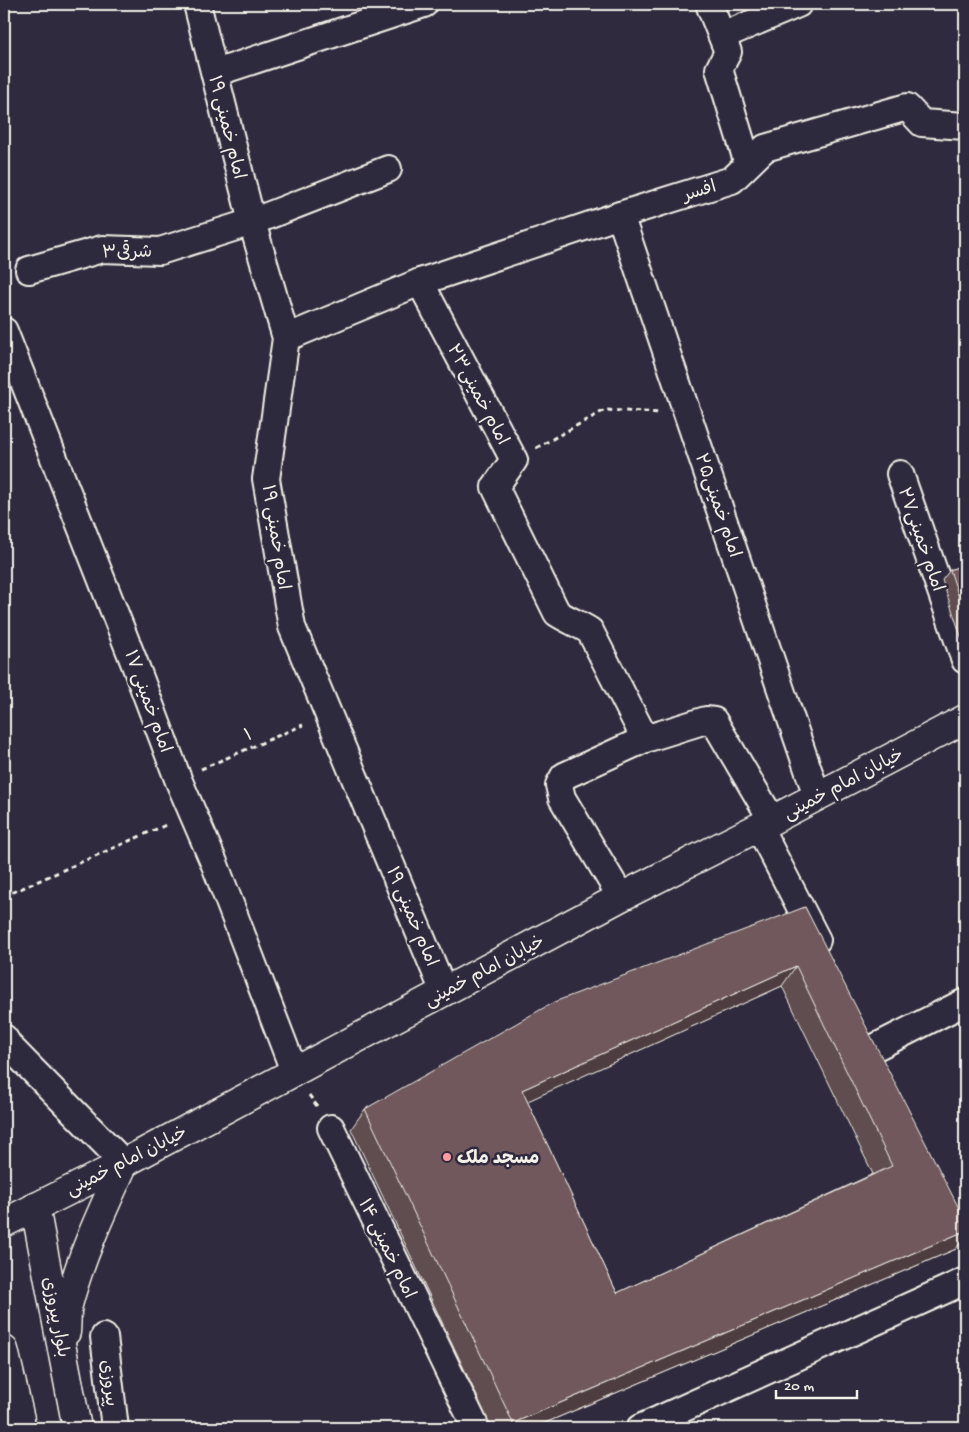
<svg xmlns="http://www.w3.org/2000/svg" width="969" height="1432" font-family="'Gochi Hand','Playpen Sans Arabic',sans-serif">
<style>
.lines{fill:none;stroke-linecap:round;stroke-linejoin:round}
.street-casing{stroke:#f4f1e8;stroke-width:30}
.secondary-casing{stroke:#f4f1e8;stroke-width:31}
.path{stroke:#f4f1e8;stroke-width:3;stroke-dasharray:5 4;stroke-linecap:butt}
.street{stroke:#2f2a3d;stroke-width:26}
.secondary{stroke:#2f2a3d;stroke-width:28}
.wall{fill:#5f4d50;stroke:#f4f1e8;fill-rule:evenodd}
.shaded-wall{fill:#4e3e41;stroke:#f4f1e8}
.building{fill:#6f595d;stroke:#f4f1e8;fill-rule:evenodd}
.poi-dot{fill:#ff9aa2;stroke:#2f2a3d;stroke-width:2}
.labels{text-anchor:middle;stroke-width:5;stroke-linejoin:round;paint-order:stroke}
.street-label{font-size:18px;fill:#f4f1e8;stroke:#2f2a3d}
.poi-label{font-size:18px;font-weight:bold;fill:#f4f1e8;stroke:#2f2a3d;text-anchor:start}
</style>
<rect width="100%" height="100%" fill="#2f2a3d"/>
<filter id="ink" filterUnits="userSpaceOnUse"><feTurbulence type="fractalNoise" baseFrequency=".02" numOctaves="2"/><feDisplacementMap in="SourceGraphic" scale="10" xChannelSelector="R" yChannelSelector="G"/><feConvolveMatrix kernelMatrix="1 2 1 2 8 2 1 2 1" color-interpolation-filters="sRGB"/></filter>
<g filter="url(#ink)">
<g class="lines">
<g class="street-casing">
<g id="street">
<path d="M197 4 252 222 286 338 266 479 292 627 444 992"/>
<path d="M709 4 728 52 719 69 748 164"/>
<path d="M722 36 798 4"/>
<path d="M215 73 424 4"/>
<path d="M620 215 817 796"/>
<path d="M29 270 102 249 160 251 252 222 388 169"/>
<path d="M420 282 514 460 495 487 557 613C568 620 579 624 590 631L645 739"/>
<path d="M4 331 134 662 178 779 215 865 294 1071"/>
<path d="M286 338 420 282 620 215 732 180 765 148 907 107 922 123 965 126"/>
<path d="M900 474 965 660"/>
<path d="M759 827 817 940"/>
<path d="M621 897 562 798 559 785 564 776 645 739 706 720 714 721 772 820"/>
<path d="M4 1038 9 1046 124 1163"/>
<path d="M874 1048 965 1002"/>
<path d="M331 1128 476 1428"/>
<path d="M104 1337 115 1428"/>
<path d="M640 1428 965 1281"/>
</g>
</g>
<g class="secondary-casing">
<g id="secondary">
<path d="M35 1207 77 1428"/>
<path d="M4 1223 124 1163 621 897 759 827 965 719"/>
<path d="M66 1332C67 1323 66 1313 68 1305 81 1256 103 1209 124 1163"/>
<path d="M4 1350 20 1419 21 1428"/>
</g>
</g>
<g class="path">
<path d="M536 448 605 410 660 413"/>
<path d="M201 769 303 725"/>
<path d="M4 896 168 824"/>
<path d="M309 1095 317 1106"/>
</g>
<use href="#street" class="street"/>
<use href="#secondary" class="secondary"/>
</g>
<g class="wall">
<path d="M965 564V648L942 580 950 570Z"/>
<path d="M805 907 956 1249 533 1428H492L351 1129 365 1109ZM782 986 873 1174 617 1293 527 1101Z"/>
</g>
<g class="shaded-wall">
<path d="M796 966 782 986 508 1110 522 1090Z"/>
<path d="M965 1231V1236L956 1249 533 1428H509L513 1423Z"/>
</g>
<g class="building">
<path d="M965 564V616L950 570Z"/>
<path d="M805 907 965 1220V1231L513 1423 365 1109 554 1002ZM796 966 892 1166 617 1293 522 1090Z"/>
</g>
</g>
<circle class="poi-dot" cx="447" cy="1157" r="5"/>
<g class="labels">
<g class="street-label">
<text transform="translate(228 127) rotate(76)" y="6">امام خمینی ۱۹</text>
<text transform="translate(699 190) rotate(-17)" y="6">افسر</text>
<text transform="translate(127 251) rotate(-1)" y="6">شرقی۳</text>
<text transform="translate(479 394) rotate(62)" y="6">امام خمینی۲۳</text>
<text transform="translate(719 505) rotate(71)" y="6">امام خمینی۲۵</text>
<text transform="translate(277 537) rotate(81)" y="6">امام خمینی ۱۹</text>
<text transform="translate(922 539) rotate(71)" y="6">امام خمینی۲۷</text>
<text transform="translate(149 701) rotate(70)" y="6">امام خمینی ۱۷</text>
<text transform="translate(248 734) rotate(-23)" y="6">۱</text>
<text transform="translate(843 783) rotate(-28)" y="6">خیابان امام خمینی</text>
<text transform="translate(413 916) rotate(67)" y="6">امام خمینی ۱۹</text>
<text transform="translate(484 970) rotate(-28)" y="6">خیابان امام خمینی</text>
<text transform="translate(126 1160) rotate(-27)" y="6">خیابان امام خمینی</text>
<text transform="translate(388 1248) rotate(64)" y="6">امام خمینی ۱۴</text>
<text transform="translate(57 1317) rotate(79)" y="6">بلوار پیروزی</text>
<text transform="translate(110 1383) rotate(83)" y="6">پیروزی</text>
</g>
<g class="poi-label">
<text x="457" y="1163">مسجد ملک</text>
</g>
</g>
<rect width="969" height="1432" fill="none" stroke="#2f2a3d" stroke-width="20"/>
<rect x="10" y="10" width="949" height="1412" fill="none" stroke="#f4f1e8" stroke-width="2" filter="url(#ink)"/>
<path d="M776 1390v8h81v-8" fill="none" stroke="#f4f1e8" stroke-width="2.5"/>
<text x="784" y="1390" font-size="15" fill="#f4f1e8" stroke="#2f2a3d" stroke-width="4" paint-order="stroke">20 m</text>
</svg>
